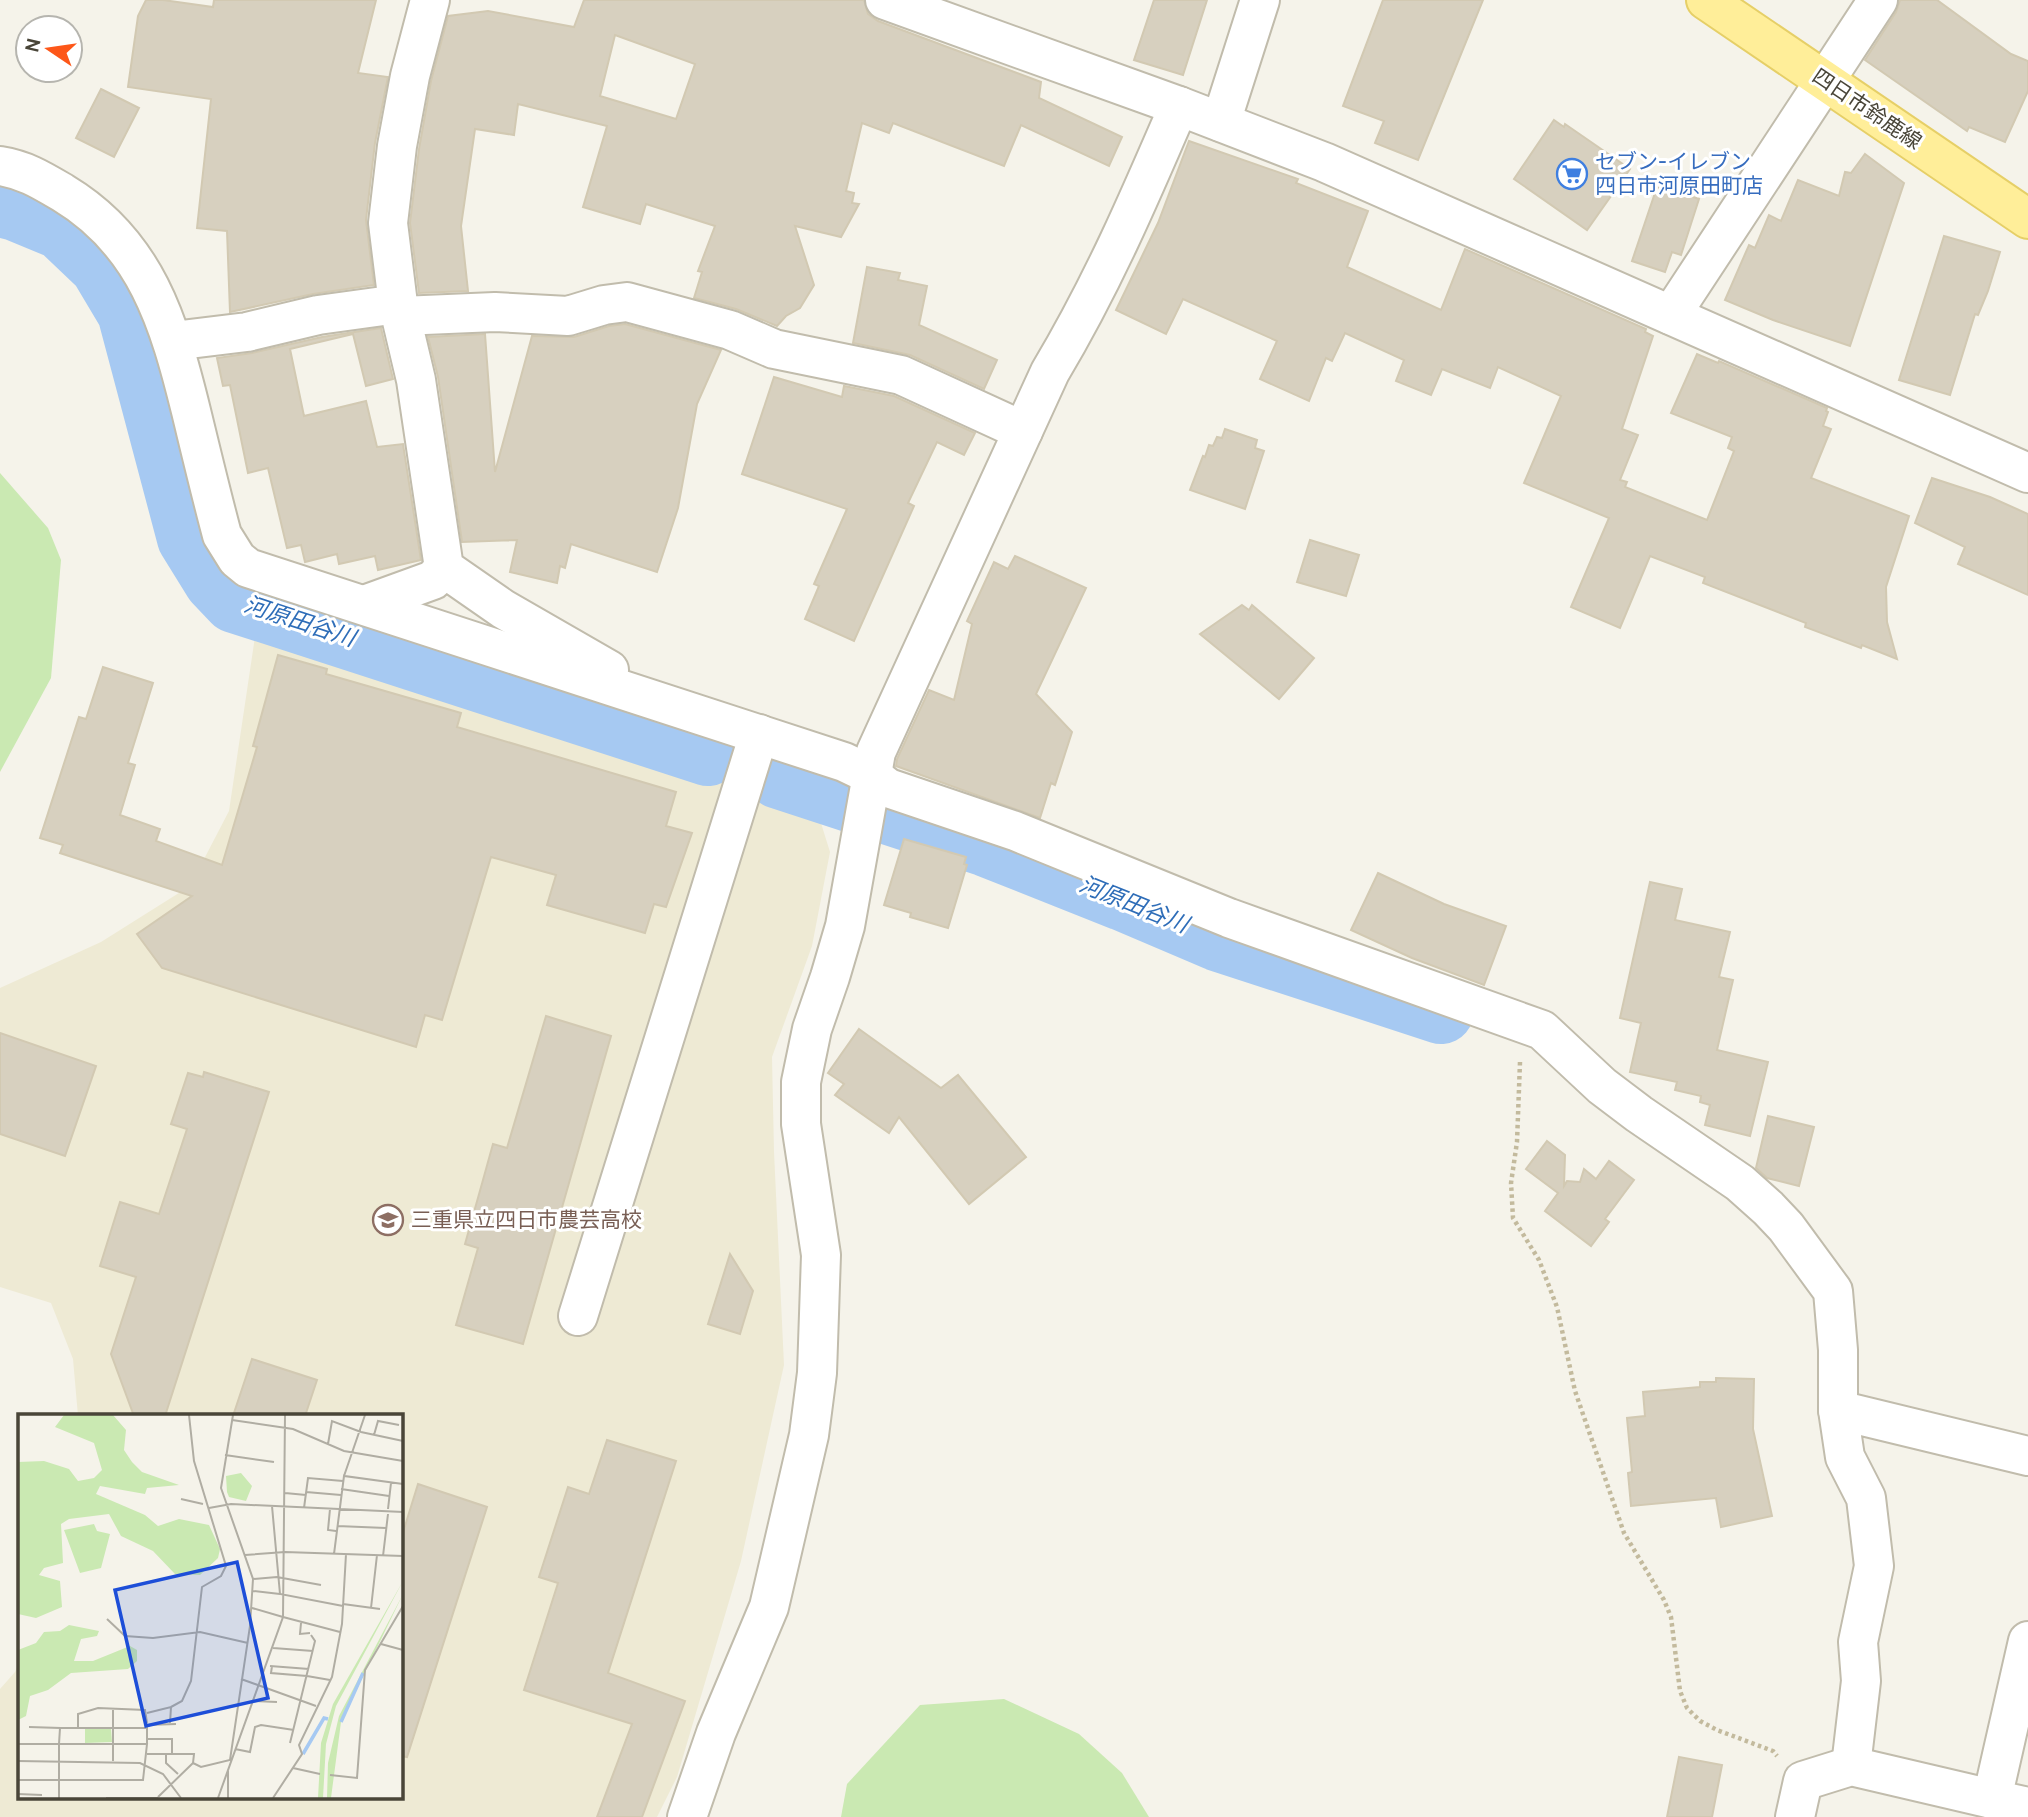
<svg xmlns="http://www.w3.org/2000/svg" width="2028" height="1817" font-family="Cabin,'Noto Sans JP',sans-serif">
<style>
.education{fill:#eeead4}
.green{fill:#cae9b2}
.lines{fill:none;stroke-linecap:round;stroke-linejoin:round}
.river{stroke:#a6c9f2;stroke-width:66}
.building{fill:#d7d0bf;stroke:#d2c9b2;stroke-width:2;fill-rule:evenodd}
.minor-casing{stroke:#c1bcac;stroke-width:42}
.major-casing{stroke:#e6cf67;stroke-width:42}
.path{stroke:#c3ba9d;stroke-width:4.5;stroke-dasharray:3.5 3.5;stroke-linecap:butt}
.minor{stroke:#fff;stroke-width:38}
.major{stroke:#fe9;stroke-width:38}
.labels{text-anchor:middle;stroke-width:6;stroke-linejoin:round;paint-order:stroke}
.street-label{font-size:21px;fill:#494538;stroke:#fff}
.shop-label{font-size:21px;fill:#366cbe;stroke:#fff;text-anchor:start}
.education-label{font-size:21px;fill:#785e54;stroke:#fff;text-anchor:start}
.water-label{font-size:23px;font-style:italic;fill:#2e6db8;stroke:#fff}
.inset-river{fill:none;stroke:#a6c9f2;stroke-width:3.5}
.inset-road{fill:none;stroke:#b0ada3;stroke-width:2}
.view{fill:#1d4ed8;fill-opacity:0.15;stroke:#1d4ed8;stroke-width:3.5}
.inset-edge{fill:none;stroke:#494538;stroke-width:3.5}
</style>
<rect width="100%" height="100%" fill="#f5f3ea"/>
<path class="education" d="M256 630 290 633 537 711 816 807 830 852 812 946 772 1057 774 1152 784 1365 741 1561 677 1777 657 1817H0V1689L15 1672 19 1662V1798H401V1416H78L73 1359 51 1303 0 1287V988L101 942 190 886 229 811Z"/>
<g class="green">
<path d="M0 473 48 528 61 560 51 678 0 772Z"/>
<path d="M1004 1699 1079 1734 1122 1773 1149 1817H841L847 1784 920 1705Z"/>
</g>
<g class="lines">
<g class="river">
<path d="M0 204 16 208 62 227 102 265 130 312 190 538 216 580 235 600 708 753"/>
<path d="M779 776 987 844 1123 898 1217 938 1441 1011"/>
</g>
</g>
<g class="building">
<path d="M146 0H163L213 7 214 0H376L358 73 388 77 375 143 366 220 374 285 313 294 230 312 227 231 197 228 211 99 128 87 138 16Z"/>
<path d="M584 0H864L868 14 878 21 1041 82 1039 98 1122 137 1109 166 1021 125 1004 166 893 123 889 133 862 123 846 191 854 193 852 203 859 204 841 237 795 226 814 285 800 308 786 316 777 326 736 309 694 298 702 272 698 271 715 226 646 204 640 224 583 207 607 126 518 104 514 135 475 129 461 226 468 291 419 293 410 223 419 149 431 81 448 16 488 11 574 27ZM615 35 695 64 676 119 600 96Z"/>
<path d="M1154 0H1207L1183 75 1134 60Z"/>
<path d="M1383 0H1483L1418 160 1375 143 1384 121 1343 106Z"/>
<path d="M1900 0H1937L2011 54 2028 61V91L2005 142 1969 127 1967 131 1865 60 1896 12Z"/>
<path d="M101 89 139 108 114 157 76 138Z"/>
<path d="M1554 120 1564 127 1565 124 1630 169 1587 230 1514 179Z"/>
<path d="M1189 141 1298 179 1296 183 1368 211 1347 267 1441 310 1465 249 1646 329 1645 332 1653 336 1622 429 1638 435 1620 480 1627 482 1625 487 1707 520 1734 451 1728 448 1732 437 1671 413 1697 354 1718 363 1719 361 1827 408 1826 411 1828 412 1823 426 1831 429 1811 478 1909 516 1886 587 1887 622 1897 659 1862 645 1861 648 1805 627 1806 623 1703 583 1705 577 1650 556 1620 628 1571 607 1609 518 1524 483 1561 396 1498 367 1490 388 1442 369 1431 395 1396 381 1404 360 1345 333 1332 361 1326 358 1309 401 1260 379 1277 341 1183 299 1166 334 1116 310 1158 223Z"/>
<path d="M1865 154 1904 183 1850 346 1773 320 1725 300 1749 245 1755 248 1769 215 1781 221 1798 180 1839 196 1845 172 1851 173Z"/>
<path d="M1657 187 1662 190 1663 187 1699 199 1681 255 1672 252 1665 272 1632 261Z"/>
<path d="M1944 236 2000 252 1988 291 1978 315 1975 314 1950 395 1899 380Z"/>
<path d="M867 267 900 273 898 280 927 286 919 325 997 360 984 389 910 355 853 343Z"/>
<path d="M625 324 721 350 697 404 678 508 657 572 571 544 565 568 560 566 557 583 510 572 517 540 462 542 438 377 428 337 485 334 495 472 532 336 574 337 609 326Z"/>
<path d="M381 328 393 379 366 386 353 334 290 349 304 416 366 401 377 447 403 444 421 560 378 570 375 556 339 564 337 554 305 562 301 545 287 548 268 468 248 473 230 385 223 386 217 358 252 353 322 337Z"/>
<path d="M774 377 842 397 844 386 894 396 975 433 964 455 937 442 908 503 914 506 854 641 805 619 819 586 814 584 847 509 742 474Z"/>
<path d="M1225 429 1257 440 1255 448 1264 451 1245 509 1190 490 1203 456 1205 457 1209 445 1213 446 1217 437 1222 438Z"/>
<path d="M1932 478 1990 497 2028 514V595L1958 564 1965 547 1915 523Z"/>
<path d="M1310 540 1359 555 1346 596 1297 582Z"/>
<path d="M1015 556 1086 588 1036 694 1072 732 1055 785 1051 783 1040 818 896 766 897 759 929 690 954 700 972 624 967 621 994 562 1008 569Z"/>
<path d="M1242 605 1249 610 1252 605 1314 658 1279 699 1200 634Z"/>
<path d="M278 655 327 669 326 674 461 713 457 727 676 792 666 826 692 833 666 907 654 904 645 933 547 905 556 875 491 857 442 1020 425 1015 416 1047 162 968 137 934 192 896 60 853 63 845 40 838 79 717 86 719 103 667 153 683 128 763 135 765 120 815 160 829 156 841 222 865 257 747 253 746Z"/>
<path d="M904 839 966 857 964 864 967 865 948 928 910 917 911 913 884 905Z"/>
<path d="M1378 873 1444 904 1506 926 1484 985 1412 958 1351 930Z"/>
<path d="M1650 882 1682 889 1675 920 1730 932 1719 977 1733 980 1717 1050 1768 1062 1750 1136 1705 1125 1710 1105 1700 1102 1701 1096 1675 1090 1677 1082 1630 1072 1641 1023 1620 1018Z"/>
<path d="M546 1016 611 1036 523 1344 456 1325 478 1248 465 1244 483 1180 493 1144 507 1148Z"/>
<path d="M859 1029 941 1088 958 1075 1026 1157 969 1204 899 1117 889 1133 835 1095 844 1084 828 1073Z"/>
<path d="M0 1033 96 1066 65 1156 0 1134Z"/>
<path d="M204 1072 269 1092 165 1416H134L111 1354 136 1277 100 1266 120 1202 159 1214 187 1129 171 1124 188 1073 203 1077Z"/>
<path d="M1768 1116 1814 1127 1799 1186 1767 1178 1756 1168Z"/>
<path d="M1547 1141 1565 1155 1564 1186 1567 1181 1580 1182 1584 1169 1596 1179 1609 1161 1634 1180 1605 1219 1609 1222 1591 1246 1545 1211 1558 1193 1526 1169Z"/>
<path d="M730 1254 753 1291 740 1334 708 1324Z"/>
<path d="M252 1359 317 1380 305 1416H233Z"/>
<path d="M1716 1378 1754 1379 1753 1429 1772 1516 1721 1527 1716 1498 1631 1506 1628 1473 1632 1472 1627 1418 1645 1416 1643 1392 1700 1387V1382H1716Z"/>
<path d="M607 1440 676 1461 608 1673 685 1701 642 1817H597L632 1724 524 1690 558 1583 539 1577 568 1487 589 1494Z"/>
<path d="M418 1484 487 1507 407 1757 401 1756V1539Z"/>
<path d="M1679 1757 1722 1765 1712 1817H1667Z"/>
</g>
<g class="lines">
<g class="minor-casing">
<g id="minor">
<path d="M430 0 410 76 397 146 388 223 398 304 416 380 444 568 503 609 609 670"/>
<path d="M885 0 1179 106 1324 162 2028 473"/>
<path d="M1221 122 1260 0"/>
<path d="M0 166C25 170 41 180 63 193 146 243 169 322 191 411 201 452 211 494 222 535L237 559 248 568 844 762 871 775 888 788 1015 831 1229 918 1542 1030 1602 1086 1639 1114 1740 1183 1768 1208 1786 1227 1833 1291 1838 1350V1410"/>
<path d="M1671 315 1878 0"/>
<path d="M401 316 495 312 568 316 604 305 627 302 730 330 774 349 901 375 1023 431"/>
<path d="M173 341 247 332 318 315 398 304"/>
<path d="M364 605 433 580 444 568"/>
<path d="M578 1316 759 734"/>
<path d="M2028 1641 1992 1799 2028 1807"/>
<path d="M1851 1766 1861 1681 1858 1642 1874 1566 1866 1498 1845 1457 1838 1410 2028 1456"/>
<path d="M687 1817 716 1733 769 1607 809 1435 817 1373 821 1255 801 1124V1082L812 1029 830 977 845 926 876 752 1050 372C1102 285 1139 199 1179 106"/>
<path d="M1795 1817 1803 1781 1851 1766 1992 1799"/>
</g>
</g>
<g class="major-casing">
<path id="major" d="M1706 0 2028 219"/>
</g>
<path class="path" d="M1520 1062 1517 1142 1511 1183 1513 1218 1539 1260 1557 1307 1575 1391 1624 1533 1664 1600 1671 1617 1680 1691 1687 1708 1700 1721 1717 1730 1773 1751 1777 1756"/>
<use href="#minor" class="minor"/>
<use href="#major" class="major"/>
</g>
<defs>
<g id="supermarket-ring" transform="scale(1.575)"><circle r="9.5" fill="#fff" stroke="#3f7fe0" stroke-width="1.5"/><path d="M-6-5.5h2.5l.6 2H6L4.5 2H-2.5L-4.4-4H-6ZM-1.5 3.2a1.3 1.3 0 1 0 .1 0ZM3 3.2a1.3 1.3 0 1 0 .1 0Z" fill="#3f7fe0"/></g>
<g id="school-ring" transform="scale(1.575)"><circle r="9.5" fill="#fff" stroke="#8d6e63" stroke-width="1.5"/><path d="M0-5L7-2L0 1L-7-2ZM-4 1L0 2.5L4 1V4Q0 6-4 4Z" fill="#8d6e63"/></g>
</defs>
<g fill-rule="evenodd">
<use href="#supermarket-ring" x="1572" y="174"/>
<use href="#school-ring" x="388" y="1220"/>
</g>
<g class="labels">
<g class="street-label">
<text transform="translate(1867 109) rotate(34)" y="7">四日市鈴鹿線</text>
</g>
<g class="shop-label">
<text x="1595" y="169">セブン-イレブン<tspan x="1595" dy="24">四日市河原田町店</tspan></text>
</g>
<g class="education-label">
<text x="411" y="1227">三重県立四日市農芸高校</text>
</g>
<g class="water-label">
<text transform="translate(300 621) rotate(18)" y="8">河原田谷川</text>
<text transform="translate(1134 904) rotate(22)" y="8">河原田谷川</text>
</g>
</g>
<g transform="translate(18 1414)">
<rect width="385" height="385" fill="#f5f3ea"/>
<path d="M46 1H95L108 16 106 36 114 48 124 58 161 71 129 74 127 80 82 72 78 80 127 101 140 112 161 105 191 111 202 135 200 144 182 161 157 160 135 137 103 122 91 100 51 105 43 110 45 149 26 154 21 161 42 167 44 193 18 204 0 200V48L26 47 51 55 60 67 76 64 84 56 76 29 37 13ZM223 59 234 72 228 87 211 83 209 78 208 62ZM76 110 79 117 92 120 83 154 62 159 46 116ZM385 167 318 292 308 330 305 384H300L303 329 315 290ZM385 180 323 308 313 384H309L310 349 321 302ZM51 211 81 217 79 222 63 225 56 247H75L112 232 119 236V247L110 255 53 259 30 276 12 282 8 302 0 306V236L18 229 26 218 42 217ZM67 315H93L94 328 67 329Z" fill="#cae9b2"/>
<path class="inset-river" d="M323 308 345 259M285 340 306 304 310 305"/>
<path class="inset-road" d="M214 6 275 15 326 37 385 47M343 18 385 27M356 21 360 7 381 11M310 30 314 7 343 18M207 41 256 48M326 62 347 1M323 75 371 82M288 78 323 81M267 79 288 81M163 85 185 90M254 92 262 180 325 192M191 94 213 90 385 98M286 94 290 64 325 67M312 95 310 116 318 117M370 95 373 69M319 112 368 114M267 138 385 142M316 140 326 62 385 70M227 141 267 138M365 142 370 100M235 165 259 163 303 171M235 177 262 180M325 190 362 195M234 194 265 203M353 194 359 141M265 203 322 218M89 205 107 222 135 224 182 218 230 229M283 209 282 220 292 219M363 230 385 236M255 234 295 237M252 252 291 255M254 252 253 259 289 262M289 262 312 266M223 265 298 292M235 287 259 288M153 293 164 287 173 267 184 173 203 162 208 152 176 47 171 1M95 296V347M129 299 153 293 152 309M129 311 158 310M42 314H60V300L80 294 127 296 129 309M60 314H129V330M129 325H154V340M272 329 297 227 293 221M0 330H41V384M217 335 232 338 237 313 243 311 276 316M129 340H176L175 349 140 383M148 340V349L160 360M0 347 122 349 145 360 163 384M175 349 183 353 212 346 232 212 235 165 203 74 215 1M275 354 302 360M210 357V384M312 361 339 364 347 256 385 192M0 366H125L129 330H41L42 314 11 313M0 380 24 381M88 384H140M200 384 265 203 267 1M255 384 284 340 281 331 314 263 324 210 328 140"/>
<path class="view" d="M219 148 250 284 128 312 97 176Z"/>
<rect width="385" height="385" class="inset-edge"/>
</g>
<g transform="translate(49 49) rotate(283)"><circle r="33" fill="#ffffff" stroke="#b6b5af" stroke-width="2"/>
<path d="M0-5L12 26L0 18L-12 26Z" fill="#fd5719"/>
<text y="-10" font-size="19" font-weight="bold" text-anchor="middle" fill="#494538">N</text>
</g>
</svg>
